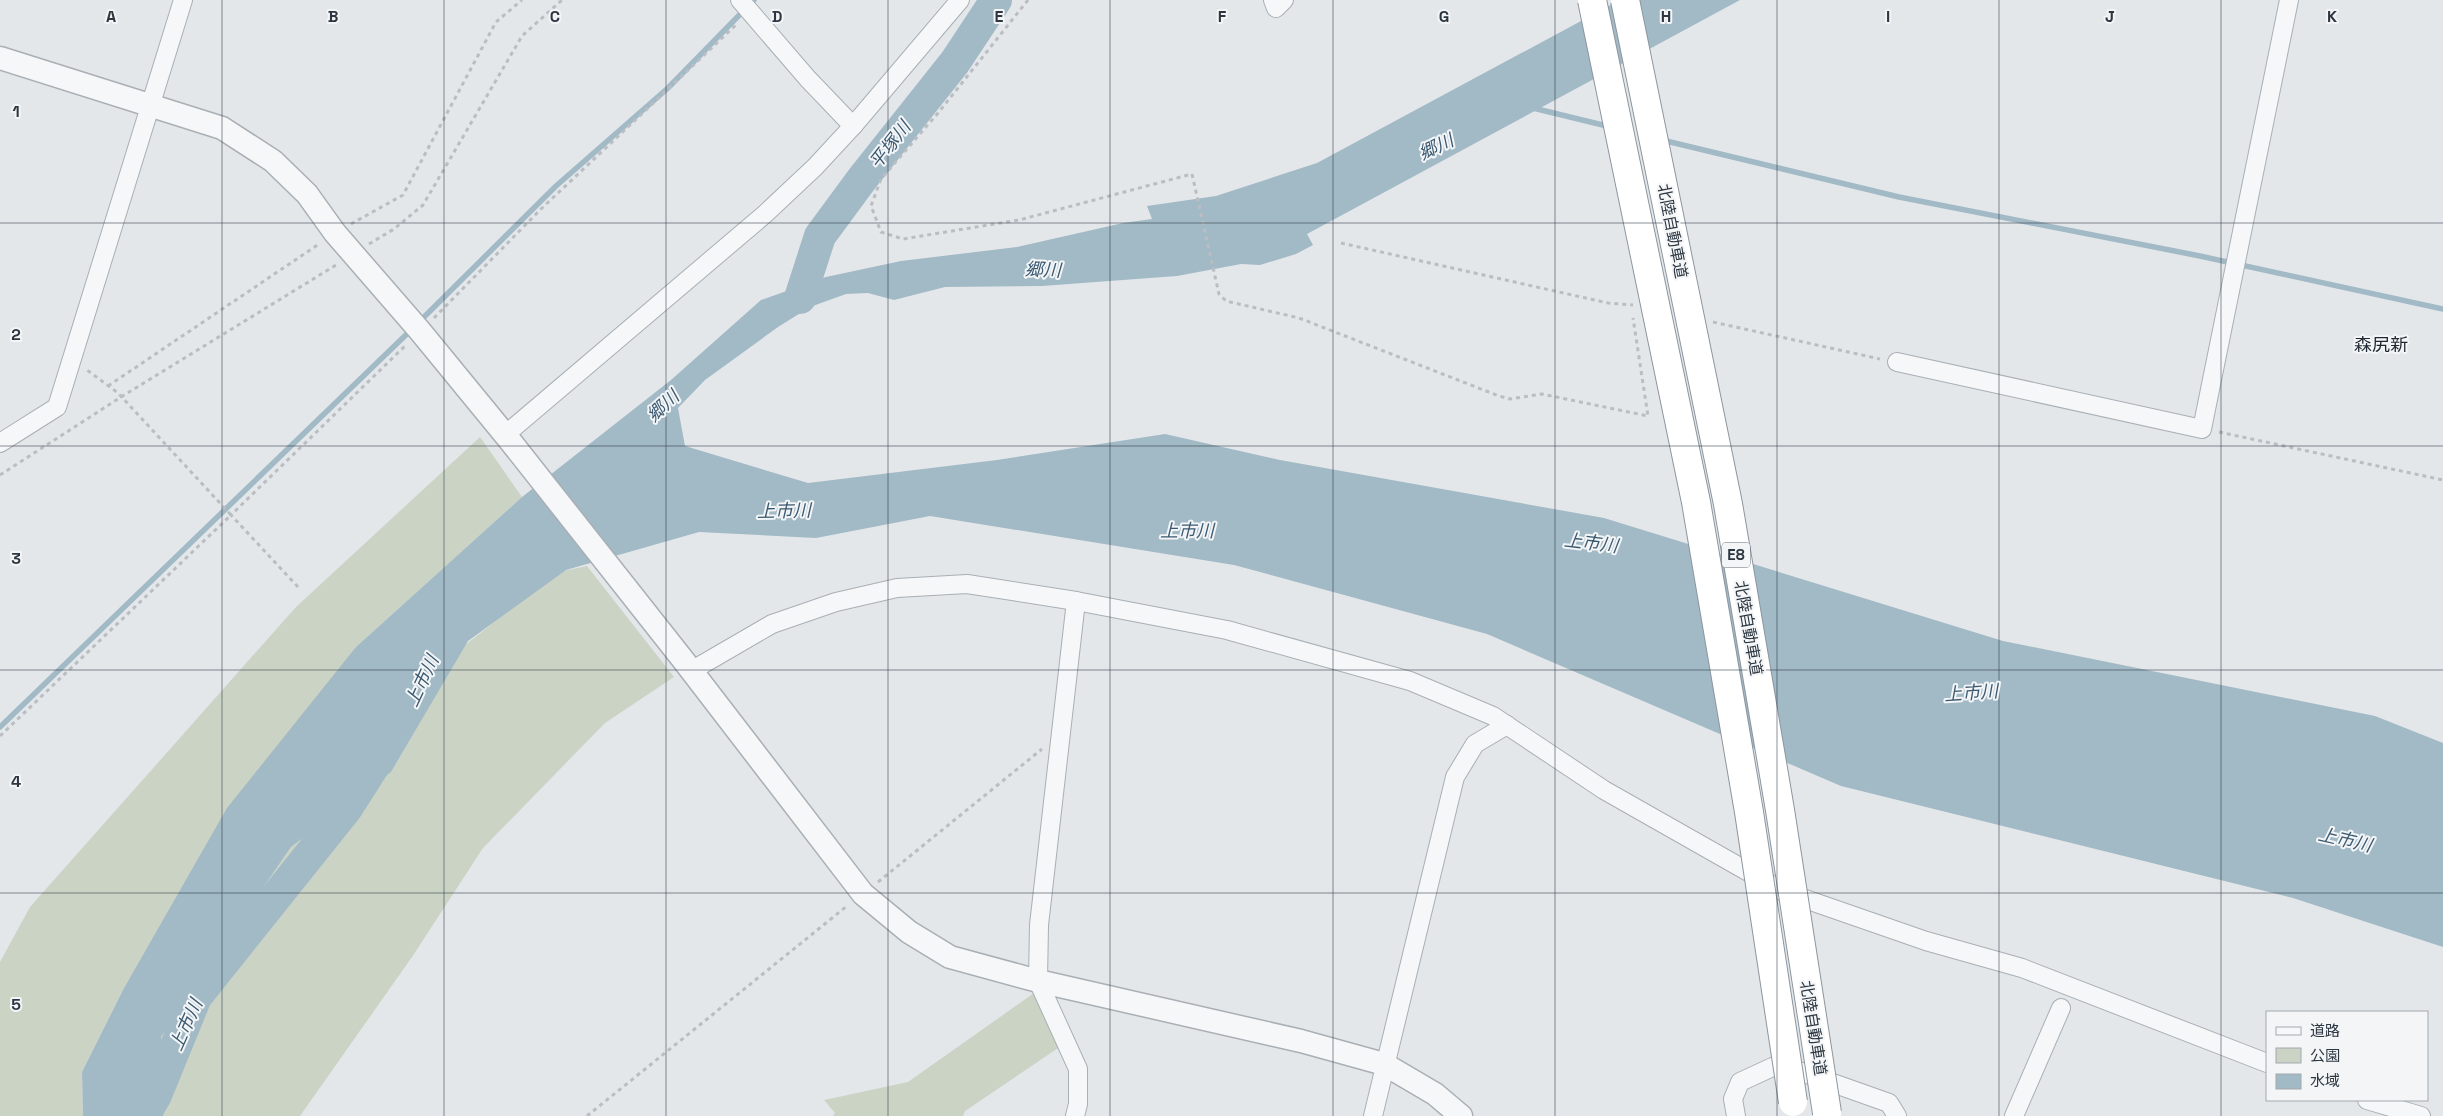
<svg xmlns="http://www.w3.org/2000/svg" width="2443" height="1116" font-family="'Space Grotesk','Noto Sans JP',sans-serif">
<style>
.green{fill:#cbd3c5}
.water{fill:#a2b9c6}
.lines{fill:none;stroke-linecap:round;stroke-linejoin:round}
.stream{stroke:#a2b9c6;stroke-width:5.5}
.river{stroke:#a2b9c6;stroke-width:32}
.minor-casing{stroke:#a9afb4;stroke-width:20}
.tertiary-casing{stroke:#a9afb4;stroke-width:25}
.path{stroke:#babdc2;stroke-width:3;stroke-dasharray:4 4;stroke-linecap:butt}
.minor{stroke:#f6f7f9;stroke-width:18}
.tertiary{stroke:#f6f7f9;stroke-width:22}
.motorway-bridge-casing{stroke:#8c969f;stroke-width:30;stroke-linecap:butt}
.motorway-bridge{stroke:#fff;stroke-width:28}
.grid{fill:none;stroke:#2d3741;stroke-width:1;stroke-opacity:0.55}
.labels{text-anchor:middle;stroke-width:4;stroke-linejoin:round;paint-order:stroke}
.shield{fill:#f3f5f7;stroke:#687078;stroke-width:1}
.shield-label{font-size:15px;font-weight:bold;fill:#2d3741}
.street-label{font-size:16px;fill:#2d3741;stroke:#f3f5f7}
.water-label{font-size:18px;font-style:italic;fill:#3b5a71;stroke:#f3f5f7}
.neighbourhood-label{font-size:18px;fill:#1f2832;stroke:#f3f5f7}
.grid-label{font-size:16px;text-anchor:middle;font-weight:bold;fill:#2d3741;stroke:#f3f5f7;stroke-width:4;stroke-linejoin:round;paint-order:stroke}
</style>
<rect width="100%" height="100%" fill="#e3e7ea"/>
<g class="green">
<path d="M480 437 522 497 356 647 123 990 82 1072 83 1116H0V962L30 907 296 607Z"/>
<path d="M587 566 674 677 605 723 483 848 412 957 300 1116H163L161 1037 291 847 391 772 465 645 558 572Z"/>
<path d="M1034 993 1070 1040 965 1111 963 1116H833L835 1113 824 1100 908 1082Z"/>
</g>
<path class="water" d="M1620 0H1740L1307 234 1313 245 1296 254 1260 265 1241 264 1177 276 1042 286 945 287 894 300 868 293 846 294 810 307 778 327 705 380 678 408 685 446 808 483 997 460 1165 434 1280 460 1604 518 2003 641 2375 716 2443 743V947L2293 898 1841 786 1487 634 1234 565 930 516 816 538 699 532 566 570 468 641 391 772 291 847 161 1037 163 1116H83L82 1072 123 990 227 808 356 647 522 497 671 380 761 300 826 277 901 261 1017 247 1123 223 1152 219 1147 206 1216 196 1317 163Z"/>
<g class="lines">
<g class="stream">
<path d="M1533 108 1611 127"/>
<path d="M1662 140 1899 197 2200 256 2443 309"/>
<path d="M419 322 556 186 668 88 754 0"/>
<path d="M0 727 412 329"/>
</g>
<g class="river">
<path d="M800 298 820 236 862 179 955 62 996 0"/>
<path d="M144 1116 156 1095 196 997 347 808 375 764"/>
</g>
<g class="minor-casing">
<g id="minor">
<path d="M1273 0 1276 8 1284 0"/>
<path d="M853 126 960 0"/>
<path d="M1897 362 2202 429 2289 0"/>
<path d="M505 435 765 214 815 167 853 126 808 79 740 0"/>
<path d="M0 443 57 407 183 0"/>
<path d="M691 671 772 624 836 602 897 588 967 584 1076 601 1227 630 1410 681 1493 716 1604 790 1782 891 1926 941 2022 968 2267 1063"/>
<path d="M2367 1100 2421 1116"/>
<path d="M1075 1116 1078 1104V1069L1038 981 1039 925 1076 601"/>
<path d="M1373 1116 1455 777 1475 744 1507 725"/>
<path d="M1736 1116 1733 1099 1740 1082 1779 1064 1889 1103 1897 1116"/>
<path d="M2014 1116 2061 1008"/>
</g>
</g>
<g class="tertiary-casing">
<path id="tertiary" d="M0 58 222 128 273 161 307 194 335 233 420 331 511 442 684 661 863 894 909 932 950 957 1038 981 1301 1041 1384 1064 1435 1094 1461 1116"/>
</g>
<g class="path">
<path d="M1028 0 938 113 881 179 871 206 881 232 903 239 1019 220 1192 174 1219 294 1226 301 1299 318 1499 396 1510 399 1542 394 1648 416 1633 318"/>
<path d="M351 224 403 195 496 22 522 0"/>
<path d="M1341 243 1608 303 1633 305"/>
<path d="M369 244 394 229 423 205 522 36 562 0"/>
<path d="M434 318 541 209 738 23"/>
<path d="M1713 322 1880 359"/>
<path d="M108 386 319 244"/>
<path d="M2219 432 2443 480"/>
<path d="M0 475 121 397 336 265"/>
<path d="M298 587 231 515 406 345"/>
<path d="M0 736 231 515 118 393 87 370"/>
<path d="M878 882 1042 749"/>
<path d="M587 1116 847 906"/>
</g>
<use href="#minor" class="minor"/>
<use href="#tertiary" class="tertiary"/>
<g class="motorway-bridge-casing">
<g id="motorway-bridge">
<path d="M1592 0 1696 502 1749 812 1793 1102"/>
<path d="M1625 0 1728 504 1780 810 1827 1113"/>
</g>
</g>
<use href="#motorway-bridge" class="motorway-bridge"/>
</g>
<path class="grid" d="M222 0V1116M444 0V1116M666 0V1116M888 0V1116M1110 0V1116M1333 0V1116M1555 0V1116M1777 0V1116M1999 0V1116M2221 0V1116M0 223H2443M0 446H2443M0 670H2443M0 893H2443"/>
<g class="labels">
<rect class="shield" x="1722" y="542.5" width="28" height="25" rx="4"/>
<g class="shield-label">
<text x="1736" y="560">E8</text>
</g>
<g class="street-label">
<text transform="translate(1673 231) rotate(79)" y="6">北陸自動車道</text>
<text transform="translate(1749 628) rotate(80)" y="6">北陸自動車道</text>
<text transform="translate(1814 1028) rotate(81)" y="6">北陸自動車道</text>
</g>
<g class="water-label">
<text transform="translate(890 145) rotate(-52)" y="6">平塚川</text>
<text transform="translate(1436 147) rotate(-26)" y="6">郷川</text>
<text transform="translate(1043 270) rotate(2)" y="6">郷川</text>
<text transform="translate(663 406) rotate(-43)" y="6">郷川</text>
<text transform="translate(784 511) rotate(-1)" y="6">上市川</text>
<text x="1187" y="537">上市川</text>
<text transform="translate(1591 543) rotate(7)" y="6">上市川</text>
<text transform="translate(422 681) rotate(-65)" y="6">上市川</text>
<text transform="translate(1971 693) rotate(-4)" y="6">上市川</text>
<text transform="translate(2345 840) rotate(13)" y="6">上市川</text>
<text transform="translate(186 1025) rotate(-66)" y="6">上市川</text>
</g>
<g class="neighbourhood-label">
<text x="2381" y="351">森尻新</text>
</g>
</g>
<g class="grid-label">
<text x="111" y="22">A</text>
<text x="333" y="22">B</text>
<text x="555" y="22">C</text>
<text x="777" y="22">D</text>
<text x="999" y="22">E</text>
<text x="1222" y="22">F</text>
<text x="1444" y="22">G</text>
<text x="1666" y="22">H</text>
<text x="1888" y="22">I</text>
<text x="2110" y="22">J</text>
<text x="2332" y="22">K</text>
<text x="16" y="117">1</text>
<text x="16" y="340">2</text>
<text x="16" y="564">3</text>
<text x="16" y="787">4</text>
<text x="16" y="1010">5</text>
</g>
<rect x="2266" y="1011" width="162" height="90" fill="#f3f5f7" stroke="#a4a9ae"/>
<rect x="2276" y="1027" width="25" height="8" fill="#f6f7f9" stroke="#a4a9ae"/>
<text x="2310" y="1036" font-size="15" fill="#2d3741">道路</text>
<rect x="2276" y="1048" width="25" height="15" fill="#cbd3c5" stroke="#a4a9ae"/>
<text x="2310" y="1061" font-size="15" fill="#2d3741">公園</text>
<rect x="2276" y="1074" width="25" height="15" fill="#a2b9c6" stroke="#a4a9ae"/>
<text x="2310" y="1086" font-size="15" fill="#2d3741">水域</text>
</svg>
